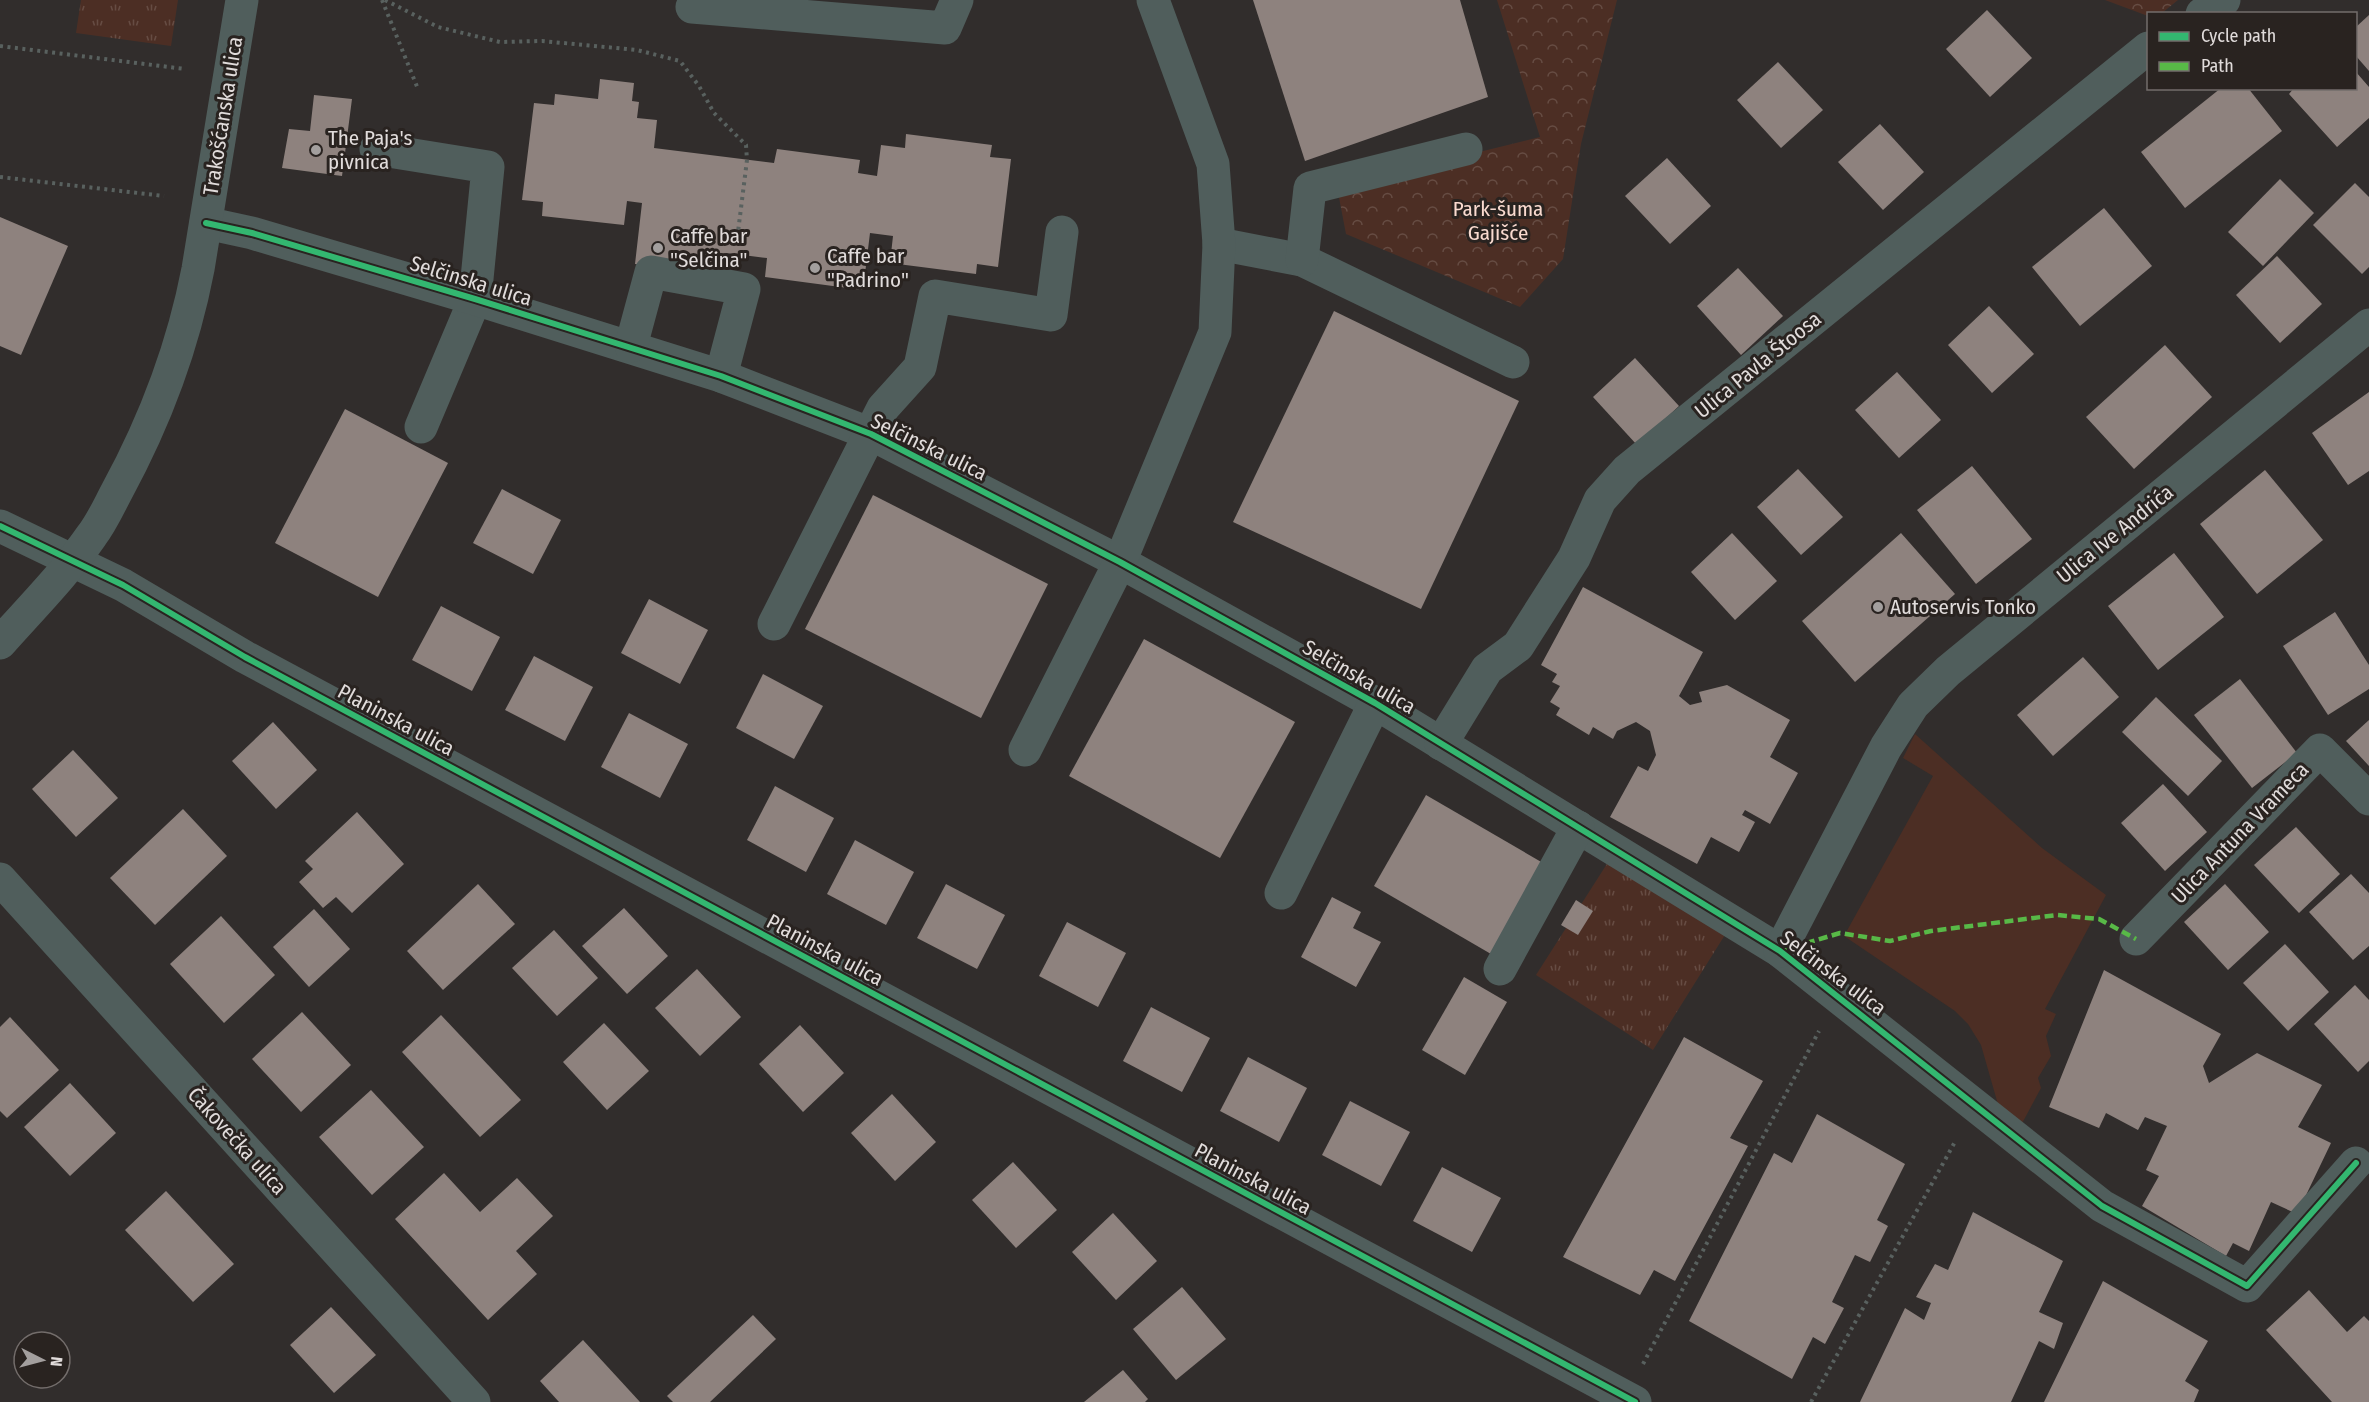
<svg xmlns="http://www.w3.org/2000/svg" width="2369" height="1402" font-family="'Fira Sans Condensed',sans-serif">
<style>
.grass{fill:#4c2e24}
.forest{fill:url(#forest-crowns)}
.park{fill:url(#park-tufts)}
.building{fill:#8e827e}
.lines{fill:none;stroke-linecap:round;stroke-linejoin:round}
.path{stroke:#59615f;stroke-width:4;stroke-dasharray:3 4.5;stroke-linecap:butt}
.minor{stroke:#505e5c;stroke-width:33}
.quiet{stroke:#58b947;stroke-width:4.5;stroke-dasharray:9 4.5;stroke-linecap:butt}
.cycleway-casing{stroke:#292320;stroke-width:10}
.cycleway{stroke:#33b770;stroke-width:6}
.poi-dot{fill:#a39f9e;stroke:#292320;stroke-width:2}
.labels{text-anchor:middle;stroke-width:6;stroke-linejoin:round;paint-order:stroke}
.street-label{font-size:21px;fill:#e1dcdb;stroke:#292320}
.poi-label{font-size:21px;fill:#e1dcdb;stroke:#292320;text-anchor:start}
.park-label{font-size:21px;fill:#f9dacf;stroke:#292320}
</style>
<defs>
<pattern id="forest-crowns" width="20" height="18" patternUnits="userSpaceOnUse" patternTransform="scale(1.5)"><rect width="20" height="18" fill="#4c2e24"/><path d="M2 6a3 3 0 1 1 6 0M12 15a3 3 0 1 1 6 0" fill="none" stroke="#664c43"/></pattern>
<pattern id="park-tufts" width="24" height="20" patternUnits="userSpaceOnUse" patternTransform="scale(1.5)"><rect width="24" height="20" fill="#4c2e24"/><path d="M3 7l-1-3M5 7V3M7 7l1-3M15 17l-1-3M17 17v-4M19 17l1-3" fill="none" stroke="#664c43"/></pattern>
</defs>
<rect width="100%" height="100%" fill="#312d2c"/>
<path class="grass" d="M1915 734 2042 848 2106 895 2045 1009 2056 1014 2046 1036 2051 1056 2038 1078 2041 1088 2018 1131 2001 1115 1981 1045 1968 1024 1955 1011 1844 936 1933 776 1903 758Z"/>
<g class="forest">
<path d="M1497 0H1617L1581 144 1563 259 1520 307 1346 234 1337 187 1540 137Z"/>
<path d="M2105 0H2178L2162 13 2148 14V16Z"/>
</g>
<g class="park">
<path d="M81 0H178L171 46 76 33Z"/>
<path d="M1612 856 1728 930 1653 1050 1536 975Z"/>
</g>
<g class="building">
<path d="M1253 0H1460L1488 97 1305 161Z"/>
<path d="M1987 10 2032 58 1990 97 1946 49Z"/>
<path d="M2369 15V71L2356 56V27Z"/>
<path d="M1778 62 1823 110 1781 148 1737 100Z"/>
<path d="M2356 72 2369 87V118L2337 147 2289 94 2294 88H2356Z"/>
<path d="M600 79 634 83 632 101 639 102 637 118 657 120 654 148 774 163 777 149 860 160 858 173 877 176 881 145 905 148 906 134 992 145 990 157 1011 159 998 267 977 264 976 274 890 263 893 236 870 233 863 290 765 277 767 258 735 254 726 253 724 275 635 264 642 203 627 201 624 225 542 216 543 202 522 200 534 103 554 105 555 94 598 99Z"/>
<path d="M2221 88H2248L2282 131 2185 208 2141 152Z"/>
<path d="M314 95 352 99 342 176 282 168 289 129 310 131Z"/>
<path d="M1880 124 1924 172 1883 210 1838 162Z"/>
<path d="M1667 158 1711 206 1670 244 1625 196Z"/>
<path d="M2280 179 2314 213 2263 266 2228 232Z"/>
<path d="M2355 183 2369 197V267L2362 274 2313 225Z"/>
<path d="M2104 208 2152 266 2080 326 2032 267Z"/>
<path d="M0 217 68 246 21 355 0 346Z"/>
<path d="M2277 256 2322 304 2280 343 2236 295Z"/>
<path d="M1738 268 1783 316 1741 355 1697 306Z"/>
<path d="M1989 306 2034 354 1992 393 1948 345Z"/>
<path d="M1334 311 1519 401 1421 609 1233 522Z"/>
<path d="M2165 345 2212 397 2134 469 2086 417Z"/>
<path d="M1635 358 1679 406 1637 445 1593 397Z"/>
<path d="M1897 372 1941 420 1899 458 1855 410Z"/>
<path d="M2369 392V471L2348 485 2312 433Z"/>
<path d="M345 409 448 463 378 597 275 543Z"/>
<path d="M1972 466 2032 539 1976 584 1917 510Z"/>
<path d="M1798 469 1843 517 1801 555 1757 507Z"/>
<path d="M2265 470 2323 540 2257 594 2200 524Z"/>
<path d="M502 489 561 520 533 574 473 543Z"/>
<path d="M873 495 1048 584 981 718 805 629Z"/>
<path d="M1732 533 1777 581 1735 620 1691 572Z"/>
<path d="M1901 533 1955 594 1855 682 1802 621Z"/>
<path d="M2174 553 2224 617 2158 670 2108 606Z"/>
<path d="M1583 587 1703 652 1679 696 1690 705 1702 702 1699 692 1727 685 1790 720 1770 757 1798 773 1770 824 1745 810 1742 815 1755 822 1739 852 1711 837 1697 864 1610 817 1638 766 1648 771 1656 755 1650 731 1636 722 1617 731 1613 739 1593 727 1589 735 1556 715 1560 708 1550 702 1560 686 1552 682 1557 674 1541 665Z"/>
<path d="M649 599 708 630 680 684 621 653Z"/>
<path d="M441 606 500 637 472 691 412 660Z"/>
<path d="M2335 612 2369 665V689L2328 715 2283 646Z"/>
<path d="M1144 639 1295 722 1220 858 1069 776Z"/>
<path d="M534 656 593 687 565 741 505 710Z"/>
<path d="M2083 657 2119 697 2053 756 2017 715Z"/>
<path d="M763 674 823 706 794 759 736 728Z"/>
<path d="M2240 679 2297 753 2252 788 2194 715Z"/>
<path d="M2156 697 2222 761 2188 796 2122 732Z"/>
<path d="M629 713 688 744 660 798 601 767Z"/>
<path d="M2369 720V766L2346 741Z"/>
<path d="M273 722 317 770 276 809 232 761Z"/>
<path d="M73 750 118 798 76 837 32 789Z"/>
<path d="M2163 784 2207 832 2165 871 2121 823Z"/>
<path d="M775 786 834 818 806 872 747 840Z"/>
<path d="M1426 795 1543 863 1491 954 1374 886Z"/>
<path d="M183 809 227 856 155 925 110 878Z"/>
<path d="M357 812 404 864 352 913 336 897 323 908 299 882 313 869 305 861Z"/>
<path d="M2296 827 2340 874 2299 913 2254 865Z"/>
<path d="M855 840 914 872 886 925 827 894Z"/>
<path d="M2351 874 2369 893V946L2353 960 2309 912Z"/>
<path d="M478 884 515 924 443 990 407 951Z"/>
<path d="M946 884 1005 915 977 969 917 938Z"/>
<path d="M2225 884 2269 932 2228 970 2184 922Z"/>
<path d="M1332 897 1361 912 1353 928 1381 942 1356 987 1301 957Z"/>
<path d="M1576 900 1593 911 1578 935 1561 925Z"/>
<path d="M624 908 668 956 627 994 582 946Z"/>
<path d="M314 909 350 949 309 987 273 947Z"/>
<path d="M221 916 275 975 224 1023 170 964Z"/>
<path d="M1067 922 1126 953 1098 1007 1039 976Z"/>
<path d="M554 930 598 978 557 1016 512 968Z"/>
<path d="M2285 944 2329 992 2288 1031 2243 983Z"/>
<path d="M697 969 741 1017 700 1056 655 1008Z"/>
<path d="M2104 970 2221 1034 2203 1066 2209 1083 2257 1053 2322 1085 2298 1127 2331 1143 2297 1214 2271 1202 2249 1251 2233 1243 2226 1256 2142 1206 2159 1176 2146 1170 2167 1126 2145 1117 2138 1130 2106 1113 2099 1128 2049 1107Z"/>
<path d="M1464 977 1507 1002 1465 1075 1422 1050Z"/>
<path d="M2355 985 2369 1000V1061L2358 1072 2314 1024Z"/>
<path d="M1151 1007 1210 1038 1182 1092 1123 1061Z"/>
<path d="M302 1012 351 1065 301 1112 252 1059Z"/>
<path d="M441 1015 521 1100 480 1137 402 1052Z"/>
<path d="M10 1017 59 1070 7 1118 0 1111V1027Z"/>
<path d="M604 1023 649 1071 607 1110 563 1062Z"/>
<path d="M800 1025 844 1073 803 1112 759 1064Z"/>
<path d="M1684 1037 1763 1081 1730 1138 1748 1146 1675 1281 1654 1270 1640 1295 1563 1257Z"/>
<path d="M1248 1057 1307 1088 1279 1142 1220 1111Z"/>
<path d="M70 1083 116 1133 70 1176 24 1127Z"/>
<path d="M371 1090 424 1147 372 1195 319 1137Z"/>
<path d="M892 1094 936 1142 895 1181 851 1133Z"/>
<path d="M1350 1101 1410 1132 1381 1186 1322 1155Z"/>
<path d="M1817 1114 1905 1164 1877 1220 1888 1226 1870 1262 1855 1255 1832 1302 1844 1308 1825 1344 1813 1337 1792 1379 1689 1321 1774 1153 1792 1163Z"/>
<path d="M1013 1162 1057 1210 1016 1248 972 1200Z"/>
<path d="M1442 1167 1501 1198 1472 1252 1413 1221Z"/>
<path d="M444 1173 480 1212 517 1178 553 1216 516 1251 537 1274 488 1320 395 1219Z"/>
<path d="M166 1191 234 1264 193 1302 125 1230Z"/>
<path d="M1973 1212 2063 1261 2039 1312 2063 1323 2054 1349 2039 1341 2011 1402H1860L1905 1308 1924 1320 1931 1303 1916 1297 1935 1264 1948 1270Z"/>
<path d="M1113 1213 1157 1261 1116 1300 1072 1252Z"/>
<path d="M2103 1281 2208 1341 2185 1381 2199 1390 2194 1402H2044Z"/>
<path d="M1182 1287 1226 1339 1176 1380 1133 1329Z"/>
<path d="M2309 1290 2347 1332 2364 1316 2369 1321V1402H2332L2266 1330Z"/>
<path d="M331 1307 376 1355 334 1393 290 1345Z"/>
<path d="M753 1315 776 1339 710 1402H673L667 1396Z"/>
<path d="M583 1340 640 1402H559L540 1381Z"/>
<path d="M1123 1370 1148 1399 1145 1402H1084Z"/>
</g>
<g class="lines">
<g class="path">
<path d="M382 0 418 89"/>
<path d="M385 0 438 27 500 42 542 41 637 50 680 61 699 86 714 113 746 145 747 160 736 248"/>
<path d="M0 46 185 69"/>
<path d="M0 177 164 196"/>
<path d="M1643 1364 1819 1031"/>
<path d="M1811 1402 1956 1140"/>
</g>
<g class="minor">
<path d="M692 7 945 28 957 0"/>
<path d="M2202 14 2224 0"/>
<path d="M376 149 488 167 475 299 421 427"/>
<path d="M206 223 252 233 475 299 721 376 871 434 1120 562 1375 703 1780 951 2102 1206 2247 1286 2356 1163"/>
<path d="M1219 244 1302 260 1513 362"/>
<path d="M1302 260 1310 188 1466 149"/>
<path d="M631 346 651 272 744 289 721 376"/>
<path d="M0 526 123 585 245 657 1635 1402"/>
<path d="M774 624 883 408 920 367 935 296 1051 315 1062 232"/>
<path d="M0 643C31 608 65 574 92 535 102 522 109 506 117 491 155 421 183 347 198 269L242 0"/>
<path d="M1441 744 1487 669 1518 646 1574 558 1600 500 1627 470 2148 48"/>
<path d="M1025 750 1120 562 1215 332 1219 244 1213 164 1153 0"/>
<path d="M0 879 474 1402"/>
<path d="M1281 893 1375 703"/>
<path d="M2136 939 2320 750 2369 799"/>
<path d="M1780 951 1886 747 1913 705 1948 671 2369 325"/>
<path d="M1500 969 1578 827"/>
</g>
<path class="quiet" d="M1780 951 1840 933 1890 941 1931 931 2057 915 2099 919 2136 939"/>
<g class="cycleway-casing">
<g id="cycleway">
<path d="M206 223 252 233 475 299 721 376 871 434 1120 562 1375 703 1780 951 2102 1206 2247 1286 2356 1163"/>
<path d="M0 526 123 585 245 657 1635 1402"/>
</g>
</g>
<use href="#cycleway" class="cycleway"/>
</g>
<g class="poi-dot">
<circle cx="316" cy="150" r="6"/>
<circle cx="658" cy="248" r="6"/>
<circle cx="815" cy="268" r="6"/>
<circle cx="1878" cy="607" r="6"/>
</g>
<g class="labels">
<g class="street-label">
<text transform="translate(223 116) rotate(-81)" y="7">Trakošćanska ulica</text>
<text transform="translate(471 281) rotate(17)" y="7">Selčinska ulica</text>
<text transform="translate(1758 365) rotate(-39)" y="7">Ulica Pavla Štoosa</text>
<text transform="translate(929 447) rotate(26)" y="7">Selčinska ulica</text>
<text transform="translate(2115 534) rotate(-39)" y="7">Ulica Ive Andrića</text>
<text transform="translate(1359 677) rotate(30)" y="7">Selčinska ulica</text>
<text transform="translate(396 720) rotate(28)" y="7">Planinska ulica</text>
<text transform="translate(2240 833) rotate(-46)" y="7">Ulica Antuna Vrameca</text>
<text transform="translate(825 950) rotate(28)" y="7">Planinska ulica</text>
<text transform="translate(1833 973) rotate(37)" y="7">Selčinska ulica</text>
<text transform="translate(237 1141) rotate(48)" y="7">Čakovečka ulica</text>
<text transform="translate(1253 1179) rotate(28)" y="7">Planinska ulica</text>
</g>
<g class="poi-label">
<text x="328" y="145">The Paja's<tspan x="328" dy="24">pivnica</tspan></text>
<text x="670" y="243">Caffe bar<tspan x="670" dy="24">"Selčina"</tspan></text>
<text x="827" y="263">Caffe bar<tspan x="827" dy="24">"Padrino"</tspan></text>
<text x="1890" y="614">Autoservis Tonko</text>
</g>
<g class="park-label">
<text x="1498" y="216">Park-šuma<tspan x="1498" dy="24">Gajišće</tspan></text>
</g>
</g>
<rect x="2147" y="12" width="210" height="78" fill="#292320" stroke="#736d6b" stroke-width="1.5"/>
<rect x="2159" y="32" width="30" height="9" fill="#33b770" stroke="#736d6b" stroke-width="1.5"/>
<text x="2201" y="42" font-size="18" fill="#e1dcdb">Cycle path</text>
<rect x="2159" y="62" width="30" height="9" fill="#58b947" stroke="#736d6b" stroke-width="1.5"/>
<text x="2201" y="72" font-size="18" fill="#e1dcdb">Path</text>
<g transform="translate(42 1360) rotate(96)"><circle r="28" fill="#292320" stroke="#736d6b" stroke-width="1.5"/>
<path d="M0-4.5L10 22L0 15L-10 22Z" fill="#a39f9e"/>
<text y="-9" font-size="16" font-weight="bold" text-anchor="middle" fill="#e1dcdb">N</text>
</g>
</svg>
